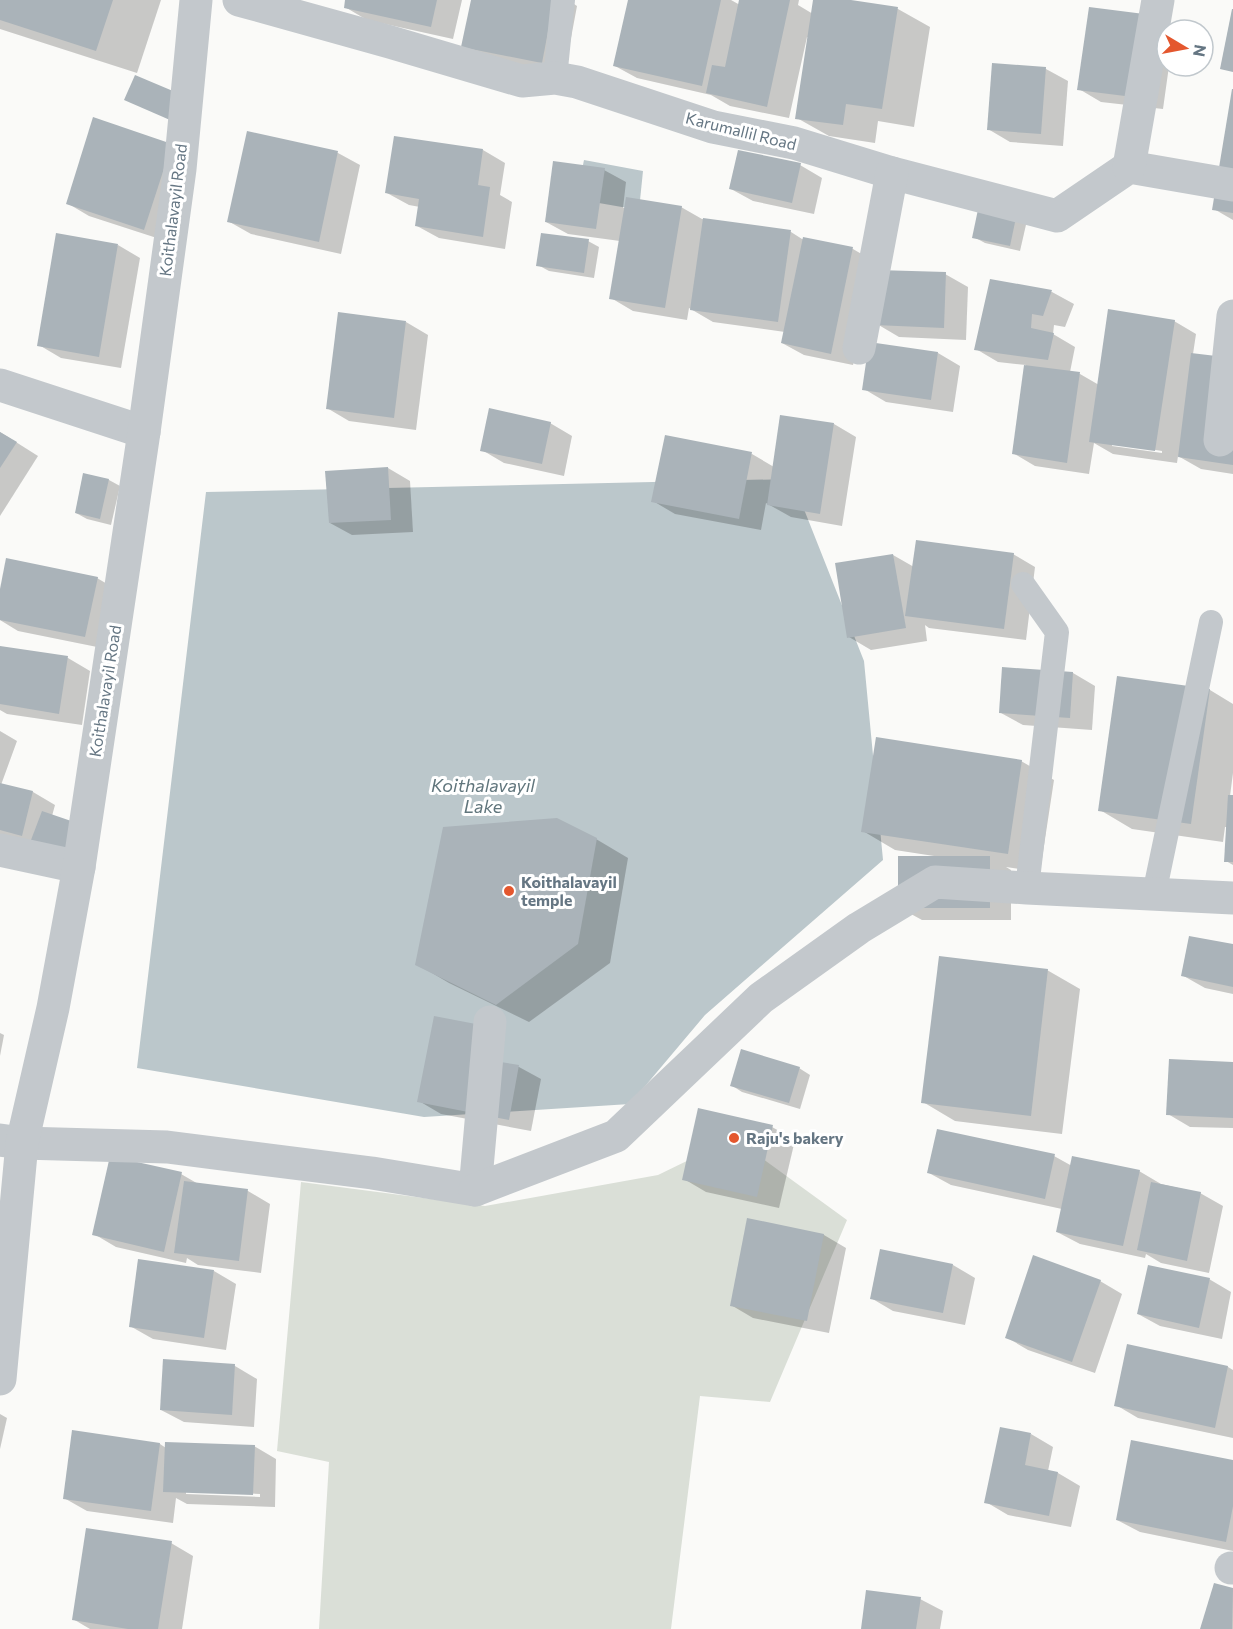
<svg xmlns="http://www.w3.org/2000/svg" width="1233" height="1629" font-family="Commissioner,sans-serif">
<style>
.green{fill:#dadfd7}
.water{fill:#bbc7cb}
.shadow{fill:#0003;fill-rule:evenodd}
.building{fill:#aab3b9}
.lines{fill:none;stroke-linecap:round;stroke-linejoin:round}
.service{stroke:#c3c8cc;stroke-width:24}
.minor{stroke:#c3c8cc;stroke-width:33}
.poi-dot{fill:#e4572e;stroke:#fff;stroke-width:2}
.labels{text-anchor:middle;stroke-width:6;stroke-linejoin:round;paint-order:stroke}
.street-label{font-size:16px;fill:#657683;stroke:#fff}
.poi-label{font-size:16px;font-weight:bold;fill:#657683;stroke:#fff;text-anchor:start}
.water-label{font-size:18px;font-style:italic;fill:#60757c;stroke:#fff}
</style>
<rect width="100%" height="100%" fill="#fafaf8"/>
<path class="green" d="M734 1138 847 1220 770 1402 700 1396 671 1629H319L329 1462 277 1451 301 1182 485 1206 658 1175Z"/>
<g class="water">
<path d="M584 160 643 171 639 210 576 199Z"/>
<path d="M792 479 864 661 883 860 705 1015 630 1104 424 1117 137 1068 206 492Z"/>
</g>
<g class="shadow">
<path d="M0 0H161L137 73 0 29Z"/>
<path d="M347 0H462L453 39 367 20 345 7Z"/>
<path d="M472 0H568L577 6 564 75 485 59 463 47Z"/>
<path d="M629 0H731L740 5 741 0H799L798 5 813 14 815 0H840L898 9 930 27 914 127 878 121 875 143 829 136 797 118 809 38 807 37 789 118 730 106 711 95 637 78 615 66Z"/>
<path d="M1151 16 1173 29 1167 30V66H1169L1163 109 1101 102 1079 89Z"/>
<path d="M993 65 1046 69 1068 81 1063 146 1010 142 988 129Z"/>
<path d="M1233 93V220L1214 209Z"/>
<path d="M248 133 338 153 360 165 341 254 251 234 228 221Z"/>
<path d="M172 145 166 241 89 216 67 203Z"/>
<path d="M483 150 505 163 500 195 512 202 505 249 439 238 417 226 420 207 409 205 387 193Z"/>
<path d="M800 165 822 178 814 214 753 201 731 189Z"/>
<path d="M604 170 626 182 623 208 681 207 702 219 791 232 802 239 853 249 875 262 853 365 804 355 782 343 785 332 713 322 689 308 687 320 633 311 611 298 620 241 568 234 546 222Z"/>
<path d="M1028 216 1020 251 985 243 974 237Z"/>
<path d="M588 241 599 247 594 278 549 271 538 265Z"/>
<path d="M118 245 140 258 121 368 61 358 39 345Z"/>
<path d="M945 274 968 287 966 340 899 337 877 324Z"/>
<path d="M991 281 1052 292 1074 304 1065 327 1054 325 1053 334 1075 347 1070 372 1080 374 1099 385 1174 321 1196 334 1193 354 1233 360V474L1201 469 1178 456 1177 463 1113 454 1094 443 1089 474 1035 466 1013 453 1026 365 998 362 976 349ZM1112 443 1162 451V453L1112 446Z"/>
<path d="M406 322 428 335 416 430 349 421 327 408Z"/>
<path d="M938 353 960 366 953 412 886 402 864 389Z"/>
<path d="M550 423 572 436 564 476 504 463 482 450Z"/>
<path d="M834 424 856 437 842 526 791 517 766 503 761 530 675 514 653 501 752 454 774 467Z"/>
<path d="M0 432 38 456 0 516Z"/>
<path d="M388 468 410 481 413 532 352 535 330 523Z"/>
<path d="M84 474 109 480 120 486 111 525 87 519 76 513Z"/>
<path d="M1013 554 1035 567 1026 640 929 628 925 625 927 641 871 650 849 637 893 555 914 567Z"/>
<path d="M97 578 119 591 107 649 18 631 0 620V597Z"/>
<path d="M0 648 68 658 90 671 82 725 7 714 0 710Z"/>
<path d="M1073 673 1095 686 1092 730 1023 725 1001 713Z"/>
<path d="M1119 678 1210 690 1233 704V773L1230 796H1233V865L1226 861 1228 827H1225L1223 842 1132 829 1100 810Z"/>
<path d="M0 731 17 741 1 785 33 792 55 805 52 816 78 857 0 837Z"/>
<path d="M1021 761 1054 780 1040 872 1006 867 1011 870V920H922L900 908 934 856 895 850 863 831Z"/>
<path d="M596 839 628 858 610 963 529 1022 449 983 417 964Z"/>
<path d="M1233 946V994L1205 988 1182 975Z"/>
<path d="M1047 970 1080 989 1062 1134 955 1121 923 1102Z"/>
<path d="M0 1033 4 1035 0 1056Z"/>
<path d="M499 1063 519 1067 541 1079 531 1131 441 1114 419 1101Z"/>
<path d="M1233 1063V1128L1190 1127 1168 1114Z"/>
<path d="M799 1068 810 1075 800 1109 742 1092 731 1085Z"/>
<path d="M772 1127 795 1140 779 1208 706 1192 684 1179Z"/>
<path d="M1054 1156 1072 1166 1139 1171 1161 1184 1200 1193 1223 1206 1209 1273 1161 1263 1146 1254 1145 1258 1080 1244 1057 1232 1062 1209 951 1185 929 1173Z"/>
<path d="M181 1174 200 1185 248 1191 270 1204 261 1273 198 1265 187 1258 186 1263 116 1247 94 1234Z"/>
<path d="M749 1220 824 1235 846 1248 829 1333 753 1318 731 1305Z"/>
<path d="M953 1265 975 1278 965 1325 893 1311 871 1298Z"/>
<path d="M214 1271 236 1284 226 1350 153 1339 130 1326Z"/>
<path d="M1209 1279 1231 1292 1222 1339 1160 1326 1138 1314Z"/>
<path d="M1100 1281 1122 1294 1095 1373 1028 1350 1006 1337Z"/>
<path d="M1129 1346 1228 1367 1233 1370V1438L1138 1418 1116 1405Z"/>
<path d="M165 1361 235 1366 257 1379 254 1427 184 1422 161 1410Z"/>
<path d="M0 1414 7 1418 0 1449Z"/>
<path d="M73 1432 160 1444 166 1448 254 1446 276 1459 275 1507 187 1504 176 1498 173 1523 87 1511 64 1498ZM186 1491 260 1494V1497L186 1494Z"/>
<path d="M1031 1434 1053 1447 1048 1471 1058 1473 1080 1486 1071 1527 1008 1515 986 1502Z"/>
<path d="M1233 1462V1551L1140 1532 1117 1520Z"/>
<path d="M171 1543 193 1556 182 1629H90L73 1619Z"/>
<path d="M1215 1584 1233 1590V1629H1201Z"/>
<path d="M920 1599 943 1611 940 1629H862Z"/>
</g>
<g class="building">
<path d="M0 0H113L96 51 0 20Z"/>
<path d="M345 0H437L431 27 344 8Z"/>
<path d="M471 0H554L542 63 461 47Z"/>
<path d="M628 0H721L702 86 613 66Z"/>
<path d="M739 0H790L767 107 706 93 712 65 725 67Z"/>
<path d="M813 0H851L898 7 882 109 846 104 843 125 795 119Z"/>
<path d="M1089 7 1152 15 1141 98 1077 90Z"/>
<path d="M1232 9H1233V72L1220 69Z"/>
<path d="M992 63 1046 67 1041 134 987 130Z"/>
<path d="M135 75 180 94 170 120 124 100Z"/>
<path d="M1232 89H1233V213L1212 210Z"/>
<path d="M93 117 172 144 144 230 66 204Z"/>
<path d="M247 131 338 151 319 242 227 222Z"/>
<path d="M394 136 483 149 478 185 490 187 483 237 415 226 419 199 385 193Z"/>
<path d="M738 150 801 163 792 203 729 189Z"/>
<path d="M553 161 605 168 596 229 545 222Z"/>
<path d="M626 197 682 206 665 308 609 299Z"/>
<path d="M980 200 1018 208 1010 246 972 238Z"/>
<path d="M703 218 791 230 778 322 690 310Z"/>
<path d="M56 233 118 244 99 357 37 346Z"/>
<path d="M541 233 589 239 584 273 536 266Z"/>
<path d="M803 237 853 247 831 354 781 343Z"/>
<path d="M877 270 946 272 944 328 875 325Z"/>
<path d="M990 279 1052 290 1043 316 1032 314 1031 328 1054 333 1048 360 974 350Z"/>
<path d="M1108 309 1175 320 1155 451 1089 442Z"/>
<path d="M338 312 406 321 394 418 326 409Z"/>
<path d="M869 342 938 352 931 400 862 390Z"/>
<path d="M1191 353 1233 358V465L1178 457Z"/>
<path d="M1024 365 1080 372 1067 463 1012 454Z"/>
<path d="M489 408 551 422 542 464 480 451Z"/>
<path d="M780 415 834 423 820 514 767 505Z"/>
<path d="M0 432 17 442 0 468Z"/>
<path d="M665 435 752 452 739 519 651 502Z"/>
<path d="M388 467 391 520 329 523 325 471Z"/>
<path d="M83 473 109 479 100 519 75 513Z"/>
<path d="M916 540 1014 553 1004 629 905 616Z"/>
<path d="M893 554 906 628 847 638 835 563Z"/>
<path d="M6 558 98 577 85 637 0 620V589Z"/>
<path d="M0 646 68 656 59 714 0 704Z"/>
<path d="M1002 667 1073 672 1070 718 999 713Z"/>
<path d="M1117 676 1210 689 1191 824 1098 811Z"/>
<path d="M876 737 1022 760 1008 854 861 832Z"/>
<path d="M0 783 33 791 22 836 0 830Z"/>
<path d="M1228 795H1233V862H1224Z"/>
<path d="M42 811 77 823 67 852 31 840Z"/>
<path d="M557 818 597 838 578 944 496 1005 415 965 443 827Z"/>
<rect x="898" y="856" width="92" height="52"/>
<path d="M1189 936 1233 944V987L1181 976Z"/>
<path d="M939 956 1048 969 1031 1116 921 1103Z"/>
<path d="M434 1016 481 1025 476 1058 519 1065 509 1120 417 1102Z"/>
<path d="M741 1049 800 1067 789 1103 730 1086Z"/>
<path d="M1169 1059 1233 1062V1118L1166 1115Z"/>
<path d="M698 1108 773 1125 757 1197 682 1180Z"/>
<path d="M937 1129 1055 1154 1045 1199 927 1173Z"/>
<path d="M110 1156 182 1172 164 1252 92 1235Z"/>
<path d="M1072 1156 1140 1170 1123 1246 1056 1232Z"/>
<path d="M184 1181 248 1189 239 1261 174 1253Z"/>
<path d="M1151 1182 1201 1192 1187 1261 1137 1250Z"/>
<path d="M747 1218 824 1234 807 1321 730 1306Z"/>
<path d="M880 1249 953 1264 943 1313 870 1299Z"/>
<path d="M1033 1255 1101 1280 1072 1362 1005 1338Z"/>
<path d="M138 1259 214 1270 204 1338 129 1327Z"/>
<path d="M1148 1265 1210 1278 1199 1328 1137 1314Z"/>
<path d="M1127 1344 1228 1366 1215 1428 1114 1406Z"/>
<path d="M163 1359 235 1364 232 1415 160 1410Z"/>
<path d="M1000 1427 1031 1433 1025 1465 1058 1472 1049 1516 984 1503Z"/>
<path d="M72 1430 160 1443 151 1511 63 1499Z"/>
<path d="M1131 1440 1233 1460V1506L1226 1542 1116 1520Z"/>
<path d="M165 1442 255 1445 253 1495 163 1492Z"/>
<path d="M86 1528 172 1541 158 1629H128L72 1620Z"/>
<path d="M1214 1583 1233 1588 1232 1629H1200Z"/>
<path d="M866 1590 921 1597 916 1629H861Z"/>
</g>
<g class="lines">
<g class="service">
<path d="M555 78 563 0"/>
<path d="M1023 584 1057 632 1027 888"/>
<path d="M1154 894 1211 622"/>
</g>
<g class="minor">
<path d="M239 0 390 42 522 81 555 78 577 82 713 127 794 143 892 173 1057 216 1129 167 1233 185"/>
<path d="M1129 167 1158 0"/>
<path d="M859 348 892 173"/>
<path d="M0 385 144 432"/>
<path d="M1220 440 1233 316"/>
<path d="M0 850 79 867"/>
<path d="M0 1140 22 1143 167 1147 372 1173 475 1190 490 1022"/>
<path d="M475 1190 616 1136 761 998 859 928 935 882 1027 888 1233 898"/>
<path d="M0 1379 22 1143 53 1008 79 867 144 432 180 169 196 0"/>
<path d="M1231 1568H1233"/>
</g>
</g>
<g class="poi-dot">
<circle cx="509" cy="891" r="6"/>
<circle cx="734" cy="1138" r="6"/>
</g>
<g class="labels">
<g class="street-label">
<text transform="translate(741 131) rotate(14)" y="6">Karumallil Road</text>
<text transform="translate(173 210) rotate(-83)" y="6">Koithalavayil Road</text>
<text transform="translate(105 691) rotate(-81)" y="6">Koithalavayil Road</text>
</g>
<g class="poi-label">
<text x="521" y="888">Koithalavayil<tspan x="521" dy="18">temple</tspan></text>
<text x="746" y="1144">Raju's bakery</text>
</g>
<g class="water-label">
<text x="483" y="792">Koithalavayil<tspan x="483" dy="21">Lake</tspan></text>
</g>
</g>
<g transform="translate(1185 48) rotate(100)"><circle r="28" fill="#ffffff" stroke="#c1c8cd" stroke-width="1.5"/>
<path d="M0-4.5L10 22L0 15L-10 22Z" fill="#e4572e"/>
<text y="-9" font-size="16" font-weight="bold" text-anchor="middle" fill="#657683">N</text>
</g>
</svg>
